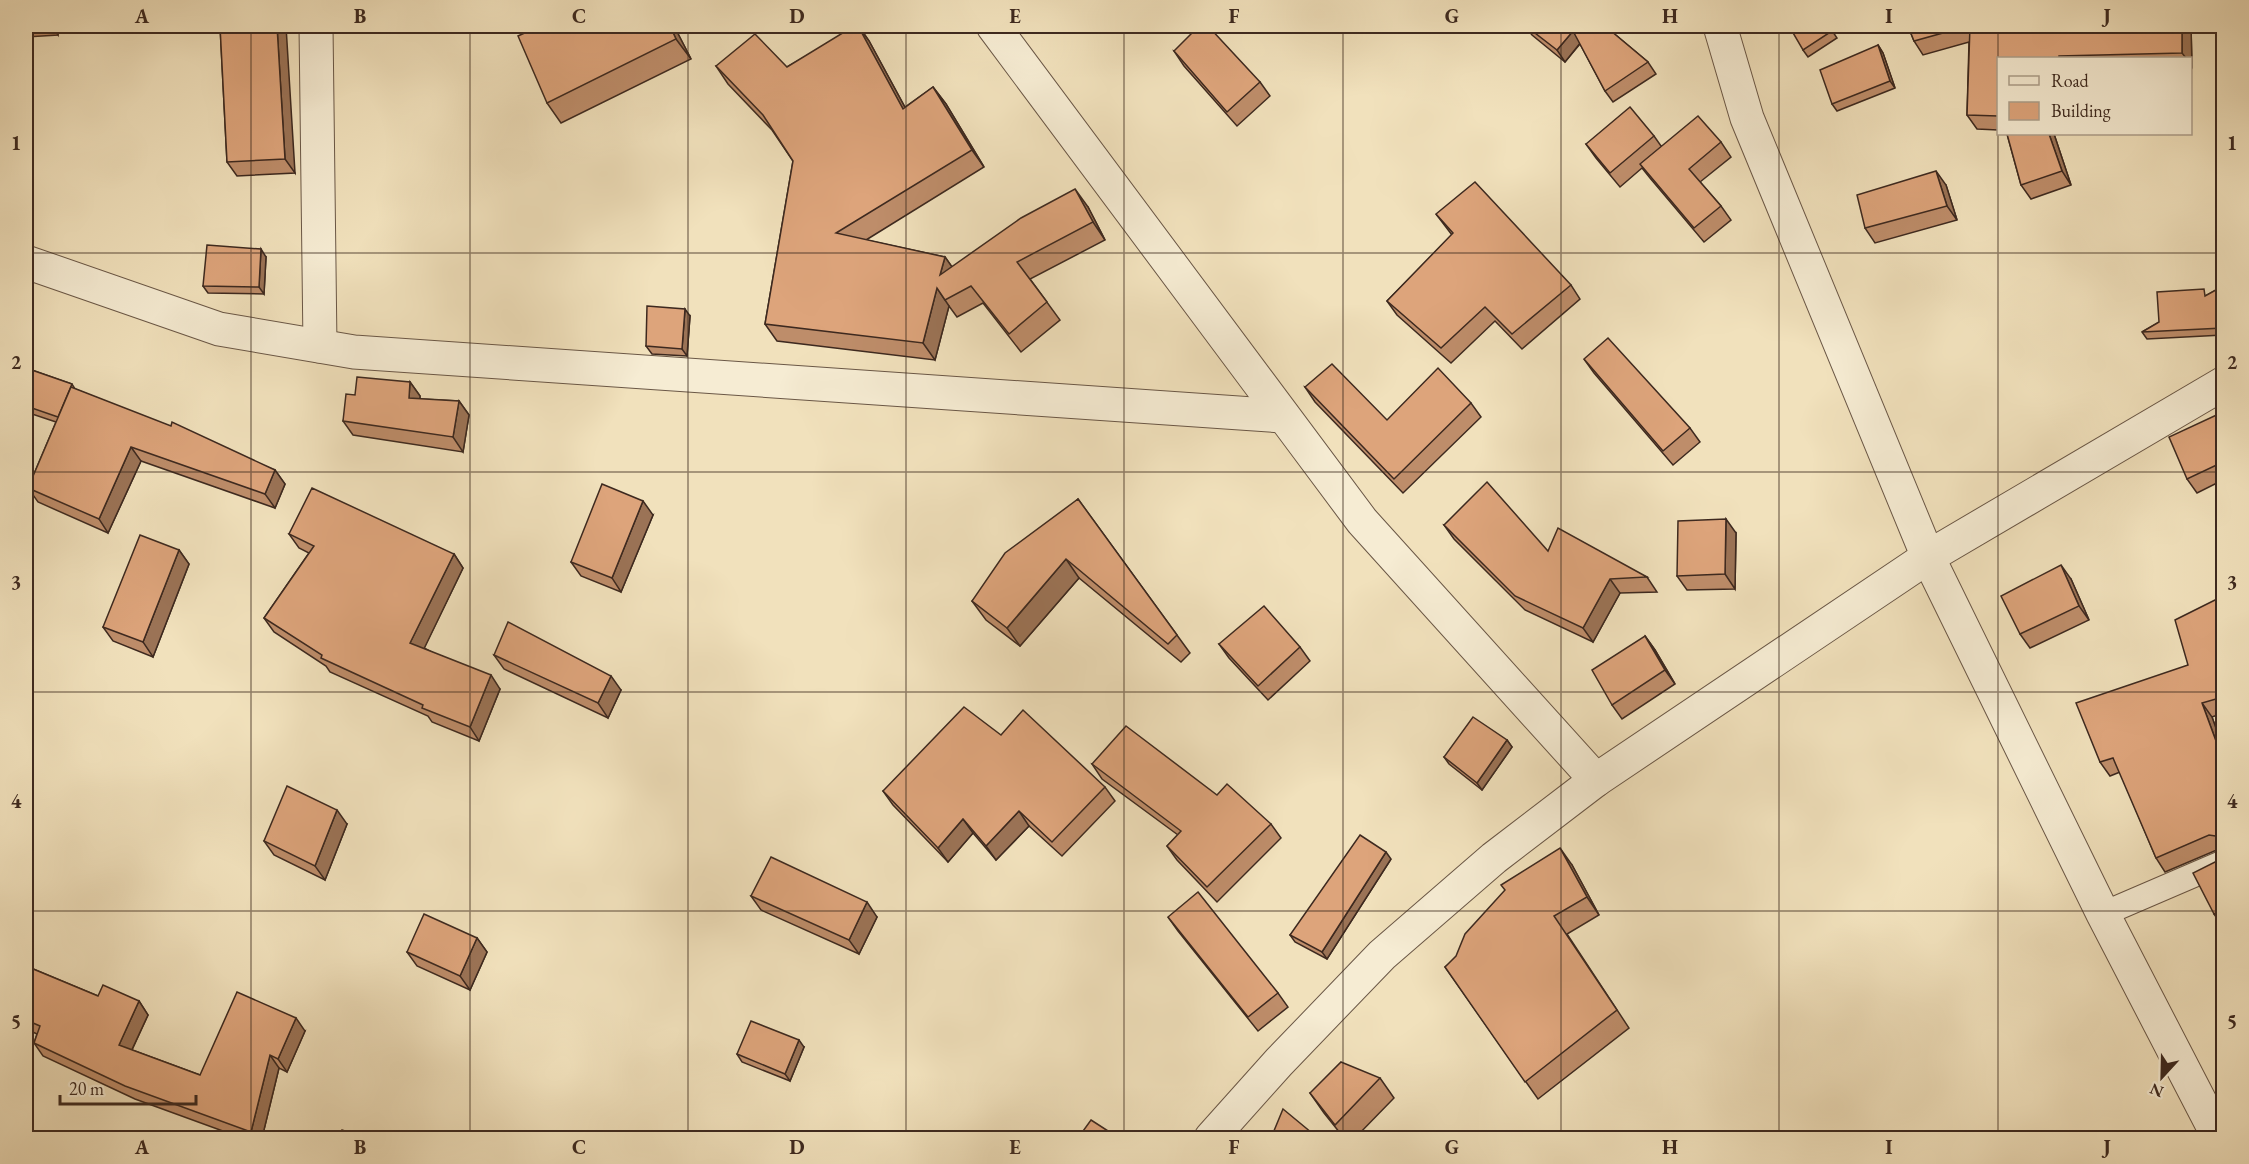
<svg xmlns="http://www.w3.org/2000/svg" width="2249" height="1164" font-family="'EB Garamond',serif">
<style>
.lines{fill:none;stroke-linecap:round;stroke-linejoin:round}
.service-casing{stroke:#6a5746;stroke-width:26}
.minor-casing{stroke:#6a5746;stroke-width:35}
.service{stroke:#f6ecd3;stroke-width:24}
.minor{stroke:#f6ecd3;stroke-width:33}
.wall{fill:#be8d6a;stroke:#3d291f;stroke-width:1.5}
.shaded-wall{fill:#9b7356;stroke:#3d291f;stroke-width:1.5}
.building{fill:#dda47b;stroke:#3d291f;stroke-width:1.5}
.grid{fill:none;stroke:#3d291f;stroke-width:1.5;stroke-opacity:0.55}
.neatline{fill:none;stroke:#3d291f;stroke-width:2}
.grid-label{font-size:20px;text-anchor:middle;font-weight:bold;fill:#3d291f}
</style>
<rect width="100%" height="100%" fill="#f1e1bc"/>
<filter id="stains"><feTurbulence type="fractalNoise" baseFrequency=".00333" numOctaves="4"/><feColorMatrix values="0 0 0 0 .2 0 0 0 0 .09 0 0 0 0 .02 0 0 0 .5 -.17"/></filter>
<radialGradient id="worn" r=".72"><stop offset=".6" stop-color="#630" stop-opacity="0"/><stop offset="1" stop-color="#630" stop-opacity=".3"/></radialGradient>
<g class="lines">
<g class="service-casing">
<path id="service" d="M2103 914 2224 862"/>
</g>
<g class="minor-casing">
<g id="minor">
<path d="M316 26 320 346"/>
<path d="M993 26 1362 521 1596 780"/>
<path d="M1720 26 1747 118 1928 557 2103 914 2219 1138"/>
<path d="M26 262 219 329 354 352 1283 416"/>
<path d="M1211 1138 1279 1062 1382 955 1494 858 1596 780 1928 557 2224 383"/>
</g>
</g>
<use href="#service" class="service"/>
<use href="#minor" class="minor"/>
</g>
<g class="wall">
<path d="M26 26H58V35L26 37Z"/>
<path d="M220 26 295 173 237 176 227 162Z"/>
<path d="M540 26H674L691 59 561 123 547 103Z"/>
<path d="M859 26 869 41 905 107 933 87 946 104 984 167 866 240 945 257 952 267 1088 207 1105 240 1030 279 1060 320 1021 352 983 303 957 317 949 306 935 360 777 341 765 324 793 161 772 130 728 84 716 66 787 67Z"/>
<path d="M1525 26H1605L1648 62 1656 74 1613 102 1605 91 1580 44 1565 62 1532 35Z"/>
<path d="M1829 26 1837 38 1808 57 1803 50Z"/>
<path d="M1908 26H2191L2192 67H2190V58H1998V130L1977 129 1967 115 1969 42 1923 55 1914 41Z"/>
<path d="M1878 45 1883 53 1895 88 1837 111 1832 104Z"/>
<path d="M1174 51 1260 82 1270 96 1237 126 1184 66Z"/>
<path d="M2007 134H2054L2071 185 2031 199 2021 185Z"/>
<path d="M1654 136 1661 146 1721 142 1731 157 1700 182 1721 206 1731 220 1704 242 1650 178 1642 168 1620 187 1596 158 1586 144Z"/>
<path d="M1946 185 1957 220 1875 243 1865 228Z"/>
<path d="M1436 214 1571 285 1580 299 1522 349 1495 321 1451 363 1397 315 1387 301 1452 235Z"/>
<path d="M266 257 264 294 208 293 203 286Z"/>
<path d="M2223 286V335L2147 339 2142 332Z"/>
<path d="M690 316 687 356 652 354 646 346Z"/>
<path d="M1584 359 1690 428 1700 442 1673 465 1594 373Z"/>
<path d="M26 368 72 384 75 389 275 470 285 484 275 508 141 461 108 533 38 502 28 488 56 422 26 412Z"/>
<path d="M410 382 420 396V399L459 401 469 415 463 452 353 435 343 421 355 395Z"/>
<path d="M1305 387 1387 420 1471 403 1481 417 1403 493 1315 402Z"/>
<path d="M2223 412V480L2197 493 2187 479Z"/>
<path d="M1078 499 1190 653 1181 662 1079 578 1020 646 986 620 972 601Z"/>
<path d="M653 515 621 592 581 576 571 562Z"/>
<path d="M1444 525 1647 577 1657 592 1620 593 1593 642 1525 610 1454 539Z"/>
<path d="M1736 533 1735 589 1687 590 1677 576Z"/>
<path d="M289 534 454 554 463 568 424 648 500 689 479 741 432 722 428 716 330 672 326 666 274 632 264 618 309 553 299 548Z"/>
<path d="M179 550 189 564 153 657 113 641 103 627Z"/>
<path d="M2071 579 2089 620 2030 648 2020 634Z"/>
<path d="M2223 596V713L2212 717 2223 748V849H2219L2165 872 2156 858 2120 772 2110 776 2100 762 2188 665Z"/>
<path d="M1645 636 1655 650 1675 684 1622 719 1612 705Z"/>
<path d="M1219 644 1300 647 1310 661 1268 700 1229 658Z"/>
<path d="M494 655 621 690 608 718 504 669Z"/>
<path d="M1001 735 1105 787 1115 801 1062 856 1029 826 996 860 973 833 948 862 893 805 883 791Z"/>
<path d="M1507 740 1512 747 1482 790 1449 764 1444 757Z"/>
<path d="M1092 764 1217 795 1271 824 1281 838 1217 902 1177 860 1167 846 1178 835 1102 779Z"/>
<path d="M347 824 325 880 274 855 264 841Z"/>
<path d="M2223 858V927L2214 914Z"/>
<path d="M1391 859 1327 959 1295 942 1290 935Z"/>
<path d="M1572 865 1599 915 1567 934 1629 1028 1538 1099 1445 967Z"/>
<path d="M751 896 877 917 859 954 761 910Z"/>
<path d="M1168 917 1278 993 1288 1007 1258 1031 1178 931Z"/>
<path d="M477 938 487 952 470 990 417 966 407 952Z"/>
<path d="M26 966 98 996 139 1001 148 1015 132 1050 200 1075 305 1031 287 1072 279 1068 262 1138H242L135 1099 43 1056 34 1043 37 1034 26 1029Z"/>
<path d="M804 1047 790 1081 742 1062 737 1054Z"/>
<path d="M1380 1078 1394 1098 1355 1138H1344L1324 1113 1310 1093Z"/>
</g>
<g class="shaded-wall">
<path d="M51 26H58V35Z"/>
<path d="M277 26H286L295 173 285 159Z"/>
<path d="M670 26H674L691 59 676 39Z"/>
<path d="M858 26 869 41 915 126 903 109Z"/>
<path d="M2182 26H2191L2192 67 2190 64V58H2186L2182 53Z"/>
<path d="M1573 31 1581 42 1565 62 1557 50Z"/>
<path d="M1878 45 1883 53 1895 88 1890 81Z"/>
<path d="M933 87 946 104 984 167 972 150Z"/>
<path d="M2049 134H2054L2071 185 2062 171Z"/>
<path d="M1936 171 1946 185 1957 220 1947 206Z"/>
<path d="M1075 189 1088 207 1105 240 1093 222Z"/>
<path d="M261 249 266 257 264 294 259 287Z"/>
<path d="M945 257 957 274 940 275Z"/>
<path d="M937 288 949 306 935 360 923 343Z"/>
<path d="M685 309 690 316 687 356 682 349Z"/>
<path d="M410 382 420 396 419 412 409 398Z"/>
<path d="M459 401 469 415 463 452 453 437Z"/>
<path d="M131 447 141 461 108 533 99 519Z"/>
<path d="M275 470 285 484 275 508 265 494Z"/>
<path d="M643 501 653 515 621 592 612 578Z"/>
<path d="M1726 519 1736 533 1735 589 1725 574Z"/>
<path d="M179 550 189 564 153 657 143 642Z"/>
<path d="M454 554 463 568 420 657 410 643Z"/>
<path d="M1066 559 1079 578 1020 646 1007 628Z"/>
<path d="M2061 565 2071 579 2089 620 2079 606Z"/>
<path d="M1610 579 1620 593 1593 642 1583 628Z"/>
<path d="M1645 636 1655 650 1675 684 1665 670Z"/>
<path d="M491 675 500 689 479 741 470 727Z"/>
<path d="M611 676 621 690 608 718 598 703Z"/>
<path d="M2202 703 2212 717 2223 748V760Z"/>
<path d="M1507 740 1512 747 1482 790 1477 783Z"/>
<path d="M337 810 347 824 325 880 315 866Z"/>
<path d="M1019 811 1029 826 996 860 986 846Z"/>
<path d="M963 819 973 833 948 862 938 848Z"/>
<path d="M1560 848 1572 865 1599 915 1587 897Z"/>
<path d="M1386 852 1391 859 1327 959 1322 952Z"/>
<path d="M867 902 877 917 859 954 849 940Z"/>
<path d="M477 938 487 952 470 990 460 976Z"/>
<path d="M139 1001 148 1015 128 1058 119 1045Z"/>
<path d="M296 1018 305 1031 287 1072 278 1059Z"/>
<path d="M799 1040 804 1047 790 1081 785 1074Z"/>
<path d="M270 1055 279 1068 262 1138H255L251 1132Z"/>
</g>
<g class="building">
<path d="M220 26H277L285 159 227 162Z"/>
<path d="M540 26H670L676 39 547 103 518 36Z"/>
<path d="M854 26H858L903 109 933 87 972 150 836 233 945 257 940 275 1021 218 1075 189 1093 222 1017 262 1047 302 1009 334 971 286 945 300 937 288 923 343 765 324 793 161 763 115 716 66 755 34 787 67Z"/>
<path d="M1199 26H1208L1260 82 1227 112 1174 51Z"/>
<path d="M1526 26H1605L1648 62 1605 91 1573 31 1557 50Z"/>
<path d="M1789 26H1829L1832 31 1803 50Z"/>
<path d="M1908 26H1968L1914 41Z"/>
<path d="M1970 26H2182V53L2059 56V58H1998V116L1967 115Z"/>
<path d="M1878 45 1890 81 1832 104 1820 70Z"/>
<path d="M1630 107 1654 136 1610 173 1586 144Z"/>
<path d="M1698 116 1721 142 1689 169 1721 206 1694 228 1640 164Z"/>
<path d="M2007 134H2049L2062 171 2021 185Z"/>
<path d="M1936 171 1947 206 1865 228 1857 195Z"/>
<path d="M1475 182 1571 285 1512 334 1485 307 1441 348 1387 301 1453 233 1436 214Z"/>
<path d="M207 245 261 249 259 287 203 286Z"/>
<path d="M2223 286V328L2142 332 2159 322 2157 292 2204 289 2205 296Z"/>
<path d="M647 306 685 309 682 349 646 346Z"/>
<path d="M1608 338 1690 428 1663 451 1584 359Z"/>
<path d="M1332 364 1387 420 1438 368 1471 403 1394 479 1305 387Z"/>
<path d="M26 368 72 384 58 417 26 406Z"/>
<path d="M357 377 410 382 409 398 459 401 453 437 343 421 346 394 355 395Z"/>
<path d="M71 387 171 426 172 422 275 470 265 494 131 447 99 519 28 488Z"/>
<path d="M2223 412V462L2187 479 2169 437Z"/>
<path d="M1487 482 1548 551 1558 528 1647 577 1610 579 1583 628 1515 596 1444 525Z"/>
<path d="M602 484 643 501 612 578 571 562Z"/>
<path d="M312 488 454 554 410 643 491 675 470 727 422 708 423 705 321 658 322 655 264 618 314 546 289 534Z"/>
<path d="M1078 499 1177 635 1168 644 1066 559 1007 628 972 601 1005 553Z"/>
<path d="M1726 519 1725 574 1677 576 1678 521Z"/>
<path d="M140 535 179 550 143 642 103 627Z"/>
<path d="M2061 565 2079 606 2020 634 2001 596Z"/>
<path d="M2223 596V697L2202 703 2223 760V838L2222 837 2209 835 2156 858 2113 758 2100 762 2076 703 2188 665 2175 620Z"/>
<path d="M1264 606 1300 647 1258 686 1219 644Z"/>
<path d="M508 622 611 676 598 703 494 655Z"/>
<path d="M1645 636 1665 670 1612 705 1592 670Z"/>
<path d="M964 707 1001 735 1023 710 1105 787 1052 842 1019 811 986 846 963 819 938 848 883 791Z"/>
<path d="M1473 717 1507 740 1477 783 1444 757Z"/>
<path d="M1126 726 1217 795 1227 784 1271 824 1207 887 1167 846 1181 831 1092 764Z"/>
<path d="M287 786 337 810 315 866 264 841Z"/>
<path d="M1360 835 1386 852 1322 952 1290 935Z"/>
<path d="M1560 848 1587 897 1554 916 1617 1010 1525 1082 1445 967 1456 956 1465 934 1505 890 1501 885Z"/>
<path d="M771 857 867 902 849 940 751 896Z"/>
<path d="M2223 858V909L2214 914 2193 873Z"/>
<path d="M1198 892 1278 993 1248 1017 1168 917Z"/>
<path d="M424 914 477 938 460 976 407 952Z"/>
<path d="M26 966 98 996 103 985 139 1001 119 1045 200 1075 237 992 296 1018 278 1059 270 1055 251 1132 125 1086 34 1043 40 1026 26 1020Z"/>
<path d="M751 1021 799 1040 785 1074 737 1054Z"/>
<path d="M1341 1062 1380 1078 1335 1125 1310 1093Z"/>
<path d="M1283 1109 1318 1138H1271Z"/>
<path d="M1091 1120 1119 1138H1078Z"/>
<path d="M342 1130 366 1138H339Z"/>
<path d="M1788 1135 1790 1138H1782Z"/>
</g>
<path class="grid" d="M251 26V1138M470 26V1138M688 26V1138M906 26V1138M1124 26V1138M1343 26V1138M1561 26V1138M1779 26V1138M1998 26V1138M26 253H2224M26 472H2224M26 692H2224M26 911H2224"/>
<rect width="2249" height="1164" fill="none" stroke="#f1e1bc" stroke-width="66"/>
<rect x="1997" y="57" width="195" height="78" fill="#f6ecd3" stroke="#ac9e8b" stroke-width="1.5"/>
<rect x="2009" y="76" width="30" height="9" fill="#f6ecd3" stroke="#ac9e8b" stroke-width="1.5"/>
<text x="2051" y="87" font-size="18" fill="#3d291f">Road</text>
<rect x="2009" y="102" width="30" height="18" fill="#dda47b" stroke="#ac9e8b" stroke-width="1.5"/>
<text x="2051" y="117" font-size="18" fill="#3d291f">Building</text>
<g transform="translate(2162 1077) rotate(202)" stroke="#f6ecd3" stroke-width="4.5" paint-order="stroke">
<path d="M0-4.5L10 22L0 15L-10 22Z" fill="#3d291f"/>
<text y="-9" font-size="16" font-weight="bold" text-anchor="middle" fill="#3d291f">N</text>
</g>
<path d="M60 1095v9h136v-9" fill="none" stroke="#3d291f" stroke-width="3"/>
<text x="69" y="1095" font-size="18" fill="#3d291f" stroke="#f6ecd3" stroke-width="4.5" paint-order="stroke">20 m</text>
<rect x="33" y="33" width="2183" height="1098" class="neatline"/>
<g class="grid-label">
<text x="142" y="23">A</text>
<text x="360" y="23">B</text>
<text x="579" y="23">C</text>
<text x="797" y="23">D</text>
<text x="1015" y="23">E</text>
<text x="1234" y="23">F</text>
<text x="1452" y="23">G</text>
<text x="1670" y="23">H</text>
<text x="1889" y="23">I</text>
<text x="2107" y="23">J</text>
<text x="16" y="150">1</text>
<text x="2232" y="150">1</text>
<text x="16" y="369">2</text>
<text x="2232" y="369">2</text>
<text x="16" y="589">3</text>
<text x="2232" y="589">3</text>
<text x="16" y="808">4</text>
<text x="2232" y="808">4</text>
<text x="16" y="1028">5</text>
<text x="2232" y="1028">5</text>
<text x="142" y="1154">A</text>
<text x="360" y="1154">B</text>
<text x="579" y="1154">C</text>
<text x="797" y="1154">D</text>
<text x="1015" y="1154">E</text>
<text x="1234" y="1154">F</text>
<text x="1452" y="1154">G</text>
<text x="1670" y="1154">H</text>
<text x="1889" y="1154">I</text>
<text x="2107" y="1154">J</text>
</g>
<rect width="100%" height="100%" filter="url(#stains)"/>
<rect width="100%" height="100%" fill="url(#worn)"/>
</svg>
